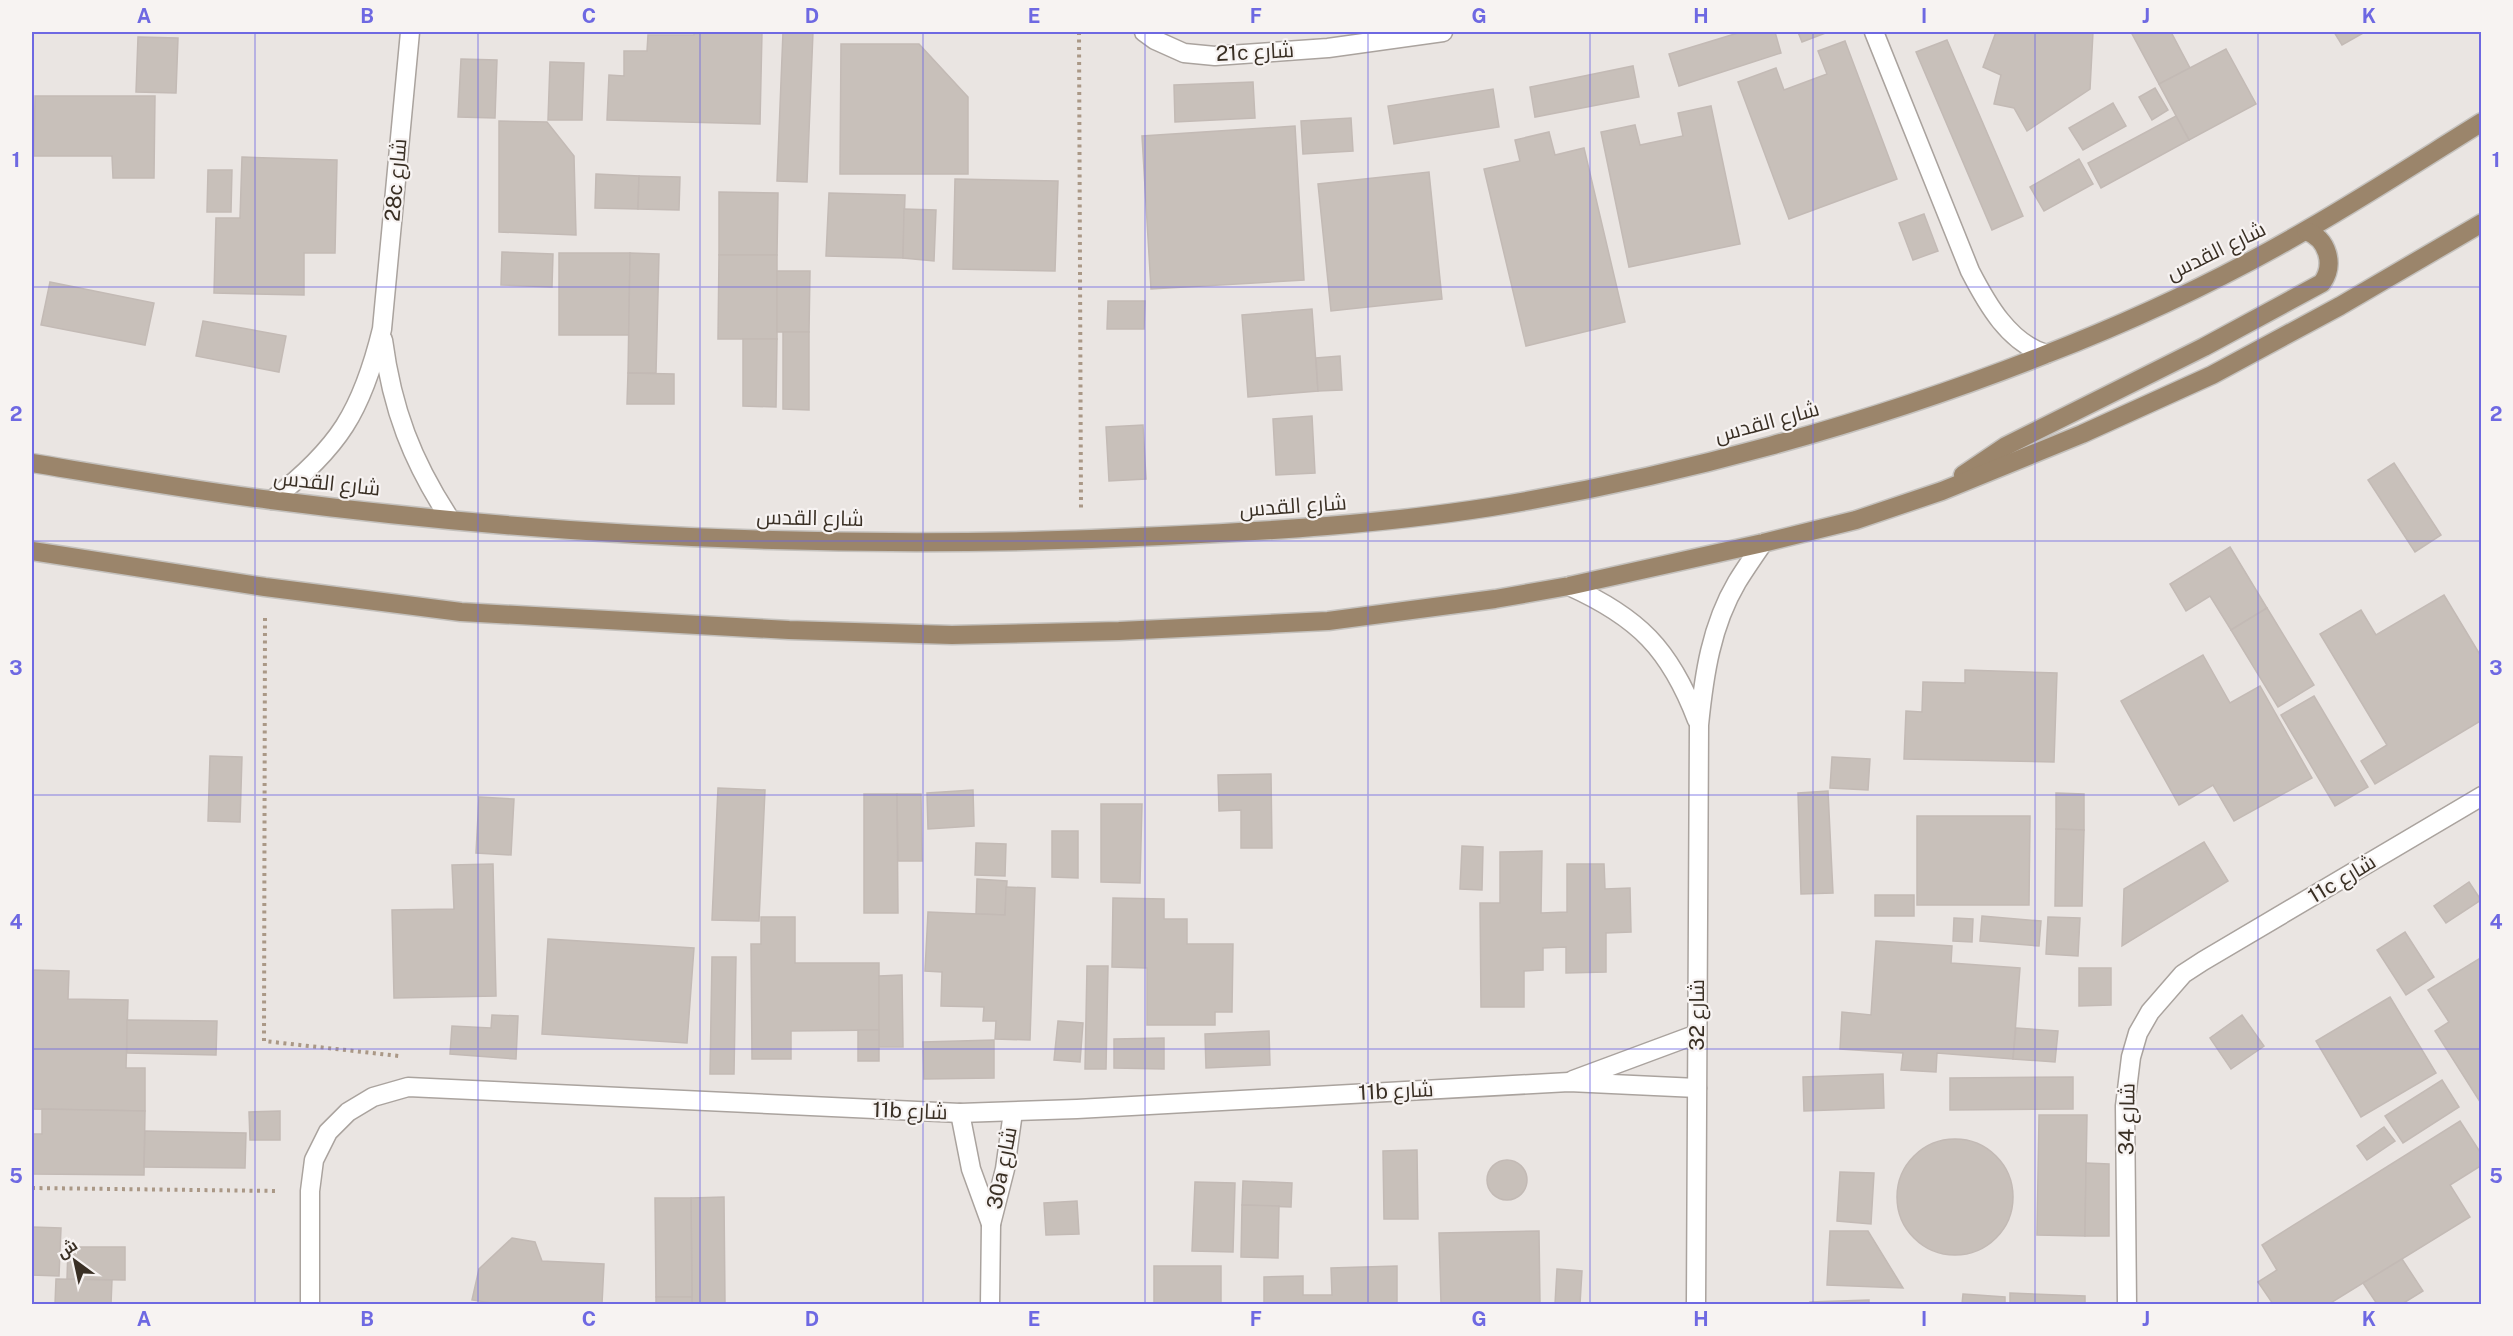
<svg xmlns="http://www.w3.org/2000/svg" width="2513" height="1336" font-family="'Public Sans',Cairo,sans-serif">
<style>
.building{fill:#c8c0ba;stroke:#c3bab5;stroke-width:1.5}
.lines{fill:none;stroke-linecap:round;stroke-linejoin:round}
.minor-casing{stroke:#aaa39e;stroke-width:21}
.major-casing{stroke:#c4c1bd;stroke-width:21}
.path{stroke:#aa9886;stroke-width:4;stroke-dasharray:3 4.5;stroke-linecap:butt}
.minor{stroke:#fff;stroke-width:18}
.major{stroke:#9b856b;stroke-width:18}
.grid{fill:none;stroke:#6e68e2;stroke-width:1.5;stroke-opacity:0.55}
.labels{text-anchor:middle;stroke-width:4.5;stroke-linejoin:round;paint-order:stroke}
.street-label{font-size:21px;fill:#392f24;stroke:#f7f3f2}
.neatline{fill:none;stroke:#6e68e2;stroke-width:2}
.grid-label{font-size:20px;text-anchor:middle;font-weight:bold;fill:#6e68e2}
</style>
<rect width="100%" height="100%" fill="#eae5e2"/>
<g class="building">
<path d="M694 32H762L760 124 607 120 609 75 624 76V51H647L648 35H694Z"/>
<path d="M783 32H813L807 182 777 181Z"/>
<path d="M1741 32H1775L1781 53 1679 86 1669 54Z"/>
<path d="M1798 32H1828L1802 42Z"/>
<path d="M1996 32H2093L2090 89 2027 131 2014 108 1994 104 2001 75 1983 67Z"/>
<path d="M2131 32H2171L2190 68 2159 84Z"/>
<path d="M2334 32H2365L2342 45Z"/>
<path d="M138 37 178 38 176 93 136 92Z"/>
<path d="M1947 40 2023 216 1992 230 1916 52Z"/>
<path d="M1845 41 1897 179 1789 219 1738 82 1776 68 1784 90 1827 74 1818 51Z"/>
<path d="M841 44H919L968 97V174H840Z"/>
<path d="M2226 49 2256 104 2189 140 2159 84Z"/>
<path d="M461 59 497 60 495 118 458 117Z"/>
<path d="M550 62 584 63 582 120H548Z"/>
<path d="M1633 66 1639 97 1535 117 1530 87Z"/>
<path d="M1253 82 1255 118 1175 122 1174 85Z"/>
<path d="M2155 88 2168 110 2152 120 2139 97Z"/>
<path d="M1493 89 1499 127 1394 144 1388 106Z"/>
<path d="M35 96H155L154 178H113L112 156H34Z"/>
<path d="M2113 103 2126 126 2083 150 2069 128Z"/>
<path d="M1711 106 1740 244 1629 267 1601 132 1635 125 1640 145 1683 136 1678 113Z"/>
<path d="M2176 116 2189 140 2101 188 2088 163Z"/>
<path d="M1351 118 1353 151 1303 154 1301 121Z"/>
<path d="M499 121 547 122 574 156 576 235 499 232Z"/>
<path d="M1295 126 1304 280 1151 289 1142 136Z"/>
<path d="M1549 132 1555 155 1584 148 1625 322 1526 346 1484 169 1520 161 1515 140Z"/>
<path d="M242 157 337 160 335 253H304V295L214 293 216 218H240Z"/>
<path d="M2079 159 2093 184 2044 211 2030 187Z"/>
<path d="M208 170H232L231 212H207Z"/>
<path d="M1429 172 1442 299 1331 311 1318 184Z"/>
<path d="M596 174 639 176 638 209 595 208Z"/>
<path d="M639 176 680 177 679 210 638 209Z"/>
<path d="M955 179 1058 181 1055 271 953 269Z"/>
<path d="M719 192 778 193 777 255H719Z"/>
<path d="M829 193 905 195 903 258 826 256Z"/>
<path d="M904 209 936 210 934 261 903 258Z"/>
<path d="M1924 214 1938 251 1913 260 1899 223Z"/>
<path d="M502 252 553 254 552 287 501 285Z"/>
<path d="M559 253H630L629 335H559Z"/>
<path d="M630 253 659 254 656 373H628Z"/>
<path d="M719 255H777V339H718Z"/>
<path d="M777 271H810L809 332H777Z"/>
<path d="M50 282 154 303 145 345 41 325Z"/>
<path d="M1108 301H1145L1144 329H1107Z"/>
<path d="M1312 309 1318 391 1248 397 1242 315Z"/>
<path d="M203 321 286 336 279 372 196 356Z"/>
<path d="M783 332H809V410L783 409Z"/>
<path d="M743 339H777L776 407 743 406Z"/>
<path d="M1340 356 1342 390 1318 391 1316 358Z"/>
<path d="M628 373 674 374V404H627Z"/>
<path d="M1312 416 1315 473 1276 475 1273 419Z"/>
<path d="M1143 425 1146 479 1109 481 1106 427Z"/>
<path d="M2394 463 2441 535 2415 552 2368 480Z"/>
<path d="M2230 547 2267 608 2231 630 2210 596 2186 611 2170 584Z"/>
<path d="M2444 595 2482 658V720L2375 784 2361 761 2387 745 2320 634 2361 610 2376 635Z"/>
<path d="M2267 608 2314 685 2278 707 2231 630Z"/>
<path d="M2203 655 2230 703 2260 686 2312 778 2234 821 2213 785 2179 805 2121 701Z"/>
<path d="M1965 670 2057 673 2054 762 1904 759 1906 711 1922 712 1923 682 1965 683Z"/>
<path d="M2314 696 2368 787 2335 806 2281 715Z"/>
<path d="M210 756 242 757 240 822 208 821Z"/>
<path d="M1832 757 1870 759 1868 790 1830 788Z"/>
<path d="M1271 774 1272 848H1241V810L1219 811 1218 775Z"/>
<path d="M718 788 765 790 759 921 712 920Z"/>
<path d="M973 790 974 826 928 829 927 793Z"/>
<path d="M1828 791 1833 893 1801 894 1798 793Z"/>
<path d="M2056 793 2084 794V830L2056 829Z"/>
<path d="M864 794H897L898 913H864Z"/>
<path d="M897 794H921L922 861H898Z"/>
<path d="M479 797 514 799 511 855 476 853Z"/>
<path d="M1101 804H1142L1140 883 1101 882Z"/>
<path d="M1917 816H2030L2029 905H1917Z"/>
<path d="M2056 829 2084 830 2082 906H2055Z"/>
<path d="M1052 831H1078V878L1052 877Z"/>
<path d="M2204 842 2228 881 2122 946 2124 889Z"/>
<path d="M976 843 1006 844 1005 876 975 875Z"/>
<path d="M1462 846 1483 847 1482 890 1460 889Z"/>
<path d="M1542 851 1541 913 1567 912V864H1604L1605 889 1630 888 1631 932 1606 933V972L1566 973V947L1543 948V970L1524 971V1007H1481L1480 903H1500V852Z"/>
<path d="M493 864 496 996 394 998 392 910 454 909 452 865Z"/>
<path d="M977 879 1007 881 1005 915 976 914Z"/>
<path d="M2469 882 2481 900 2446 923 2434 906Z"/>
<path d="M1006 887 1035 888 1030 1040 995 1039 996 1021H983L984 1007 941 1006 942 972 925 971 928 912 1005 915Z"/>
<rect x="1875" y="895" width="39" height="21"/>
<path d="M1113 898 1164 899V919H1187V944H1233L1232 1012H1215V1025H1147V968L1112 967Z"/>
<path d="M1982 916 2041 921 2039 946 1980 941Z"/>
<path d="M761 917H795V963H879V1030L791 1031V1059H752L751 944H761Z"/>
<path d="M2048 917 2080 918 2078 956 2046 954Z"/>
<path d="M1954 918 1973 919 1972 942 1953 941Z"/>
<path d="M2405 932 2434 977 2406 995 2377 950Z"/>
<path d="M548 939 694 948 687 1043 542 1034Z"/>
<path d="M1876 941 1952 946 1951 963 2020 968 2013 1059 1937 1053 1936 1072 1901 1070 1903 1053 1840 1049 1842 1012 1871 1015Z"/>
<path d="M712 957H736L734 1074H710Z"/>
<path d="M2482 957V1105L2435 1031 2449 1022 2428 990Z"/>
<path d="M1087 966H1108L1106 1069H1085Z"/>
<path d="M2079 968H2111V1005L2079 1006Z"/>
<path d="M32 970 69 971 68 999 128 1000 126 1068H145V1111L32 1109Z"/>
<path d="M902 975 903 1047H879V976Z"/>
<path d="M2390 997 2436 1073 2361 1117 2316 1041Z"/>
<path d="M492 1015 518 1016 516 1059 450 1054 452 1026 491 1028Z"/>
<path d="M2242 1015 2264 1046 2231 1069 2210 1038Z"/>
<path d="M127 1020 217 1021 216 1055 127 1053Z"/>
<path d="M1058 1021 1083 1023 1080 1062 1054 1060Z"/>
<path d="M2016 1028 2058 1031 2055 1062 2013 1059Z"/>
<rect x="858" y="1030" width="21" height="31"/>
<path d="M1269 1031 1270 1065 1206 1068 1205 1034Z"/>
<path d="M1164 1038V1069L1114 1068V1039Z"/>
<path d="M994 1040V1078L924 1079 923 1042Z"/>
<path d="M1883 1074 1884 1108 1804 1111 1803 1077Z"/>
<path d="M2073 1077V1109L1950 1110V1078Z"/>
<path d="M2442 1080 2459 1107 2403 1143 2385 1116Z"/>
<path d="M42 1109 145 1111 144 1175 32 1174V1134H42Z"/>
<path d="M280 1111V1140H250L249 1112Z"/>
<path d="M2039 1115H2087L2085 1236 2037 1235Z"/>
<path d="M2460 1121 2482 1155V1165L2450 1185 2470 1217 2329 1304H2273L2258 1282 2277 1270 2262 1245Z"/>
<path d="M2384 1127 2395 1141 2367 1160 2357 1146Z"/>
<path d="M145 1131 246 1133 245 1168 144 1167Z"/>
<circle cx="1955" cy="1197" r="58"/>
<path d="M1417 1150 1418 1219H1384L1383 1151Z"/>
<circle cx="1507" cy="1180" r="20"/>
<path d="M2086 1163 2109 1164V1236H2085Z"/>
<path d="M1840 1172 1874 1173 1871 1224 1837 1221Z"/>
<path d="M1243 1181 1292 1183 1291 1207 1242 1205Z"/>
<path d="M1195 1182 1235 1183 1233 1252 1192 1251Z"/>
<path d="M724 1197 725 1304H692L691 1198Z"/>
<path d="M655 1198H691L692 1297H656Z"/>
<path d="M1077 1201 1079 1234 1046 1235 1044 1203Z"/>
<path d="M1242 1205 1279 1206 1278 1258 1241 1257Z"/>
<path d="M32 1227 61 1228 59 1276 32 1275Z"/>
<path d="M1539 1231 1540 1304H1441L1439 1233Z"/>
<path d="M1830 1231H1868L1903 1288 1827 1285Z"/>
<path d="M512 1238 535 1242 542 1261 604 1264 602 1304H498L472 1300 479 1269Z"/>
<path d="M68 1247H125V1280L67 1279Z"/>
<path d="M2402 1259 2423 1291 2402 1304H2377L2363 1283Z"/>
<rect x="1154" y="1266" width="67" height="38"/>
<path d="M1397 1266V1304H1264V1277L1303 1276V1295H1332L1331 1268Z"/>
<path d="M1557 1269 1582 1271 1580 1304H1555Z"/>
<path d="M56 1279 112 1280 111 1304H55Z"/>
<path d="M2010 1293 2085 1296V1304H2010Z"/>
<path d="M1963 1294 2005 1297V1304H1962Z"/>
<rect x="656" y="1297" width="36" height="7"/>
<path d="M1869 1300V1304H1810V1302Z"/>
</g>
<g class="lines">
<g class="minor-casing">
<g id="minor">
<path d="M1144 32 1155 40 1184 53 1215 56 1328 48 1443 32"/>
<path d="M1874 32 1970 271C1987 304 2009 343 2046 354"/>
<path d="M383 340C392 409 412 461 450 519"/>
<path d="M272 500C339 448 362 411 382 329L410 32"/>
<path d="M1569 586C1638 617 1670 649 1697 720"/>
<path d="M1573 1080 1697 1034"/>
<path d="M960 1113 971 1169 991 1224"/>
<path d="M310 1304V1191L314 1160 328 1132 348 1112 373 1097 408 1087 960 1113 1077 1109 1569 1082 1697 1088"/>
<path d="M990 1304 991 1224 1005 1169 1013 1112"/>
<path d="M1696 1304 1699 725C1704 675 1711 626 1737 582 1745 569 1754 556 1763 543"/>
<path d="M2127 1304 2125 1106 2131 1057 2138 1033 2150 1012 2183 974 2203 961 2482 796"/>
</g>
</g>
<g class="major-casing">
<g id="major">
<path d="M32 463C111 476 191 490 271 500 564 538 866 551 1161 536 1272 531 1382 524 1491 507 1676 477 1869 424 2044 355 2132 321 2226 277 2308 229 2367 195 2424 158 2482 122"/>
<path d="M1963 475 2006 446 2204 347 2322 283C2335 265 2328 239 2306 231"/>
<path d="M32 551 265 587 461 612 789 630 952 635 1119 631 1328 621 1495 599 1569 586 1763 543 1856 520 1942 491 2082 434 2212 375 2340 306 2482 223"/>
</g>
</g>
<g class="path">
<path d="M1079 32 1081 509"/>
<path d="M265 618 264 1041 399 1056"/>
<path d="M32 1188 279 1191"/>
</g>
<use href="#minor" class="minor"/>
<use href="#major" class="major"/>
</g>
<path class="grid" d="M255 32V1304M478 32V1304M700 32V1304M923 32V1304M1145 32V1304M1368 32V1304M1590 32V1304M1813 32V1304M2035 32V1304M2258 32V1304M32 287H2482M32 541H2482M32 795H2482M32 1049H2482"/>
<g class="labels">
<g class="street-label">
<text transform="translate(1255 52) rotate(-3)" y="7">21c شارع</text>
<text transform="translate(396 180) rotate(-85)" y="7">28c شارع</text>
<text transform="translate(2216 251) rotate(-26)" y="7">شارع القدس</text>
<text transform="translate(1767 422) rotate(-15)" y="7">شارع القدس</text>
<text transform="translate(327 483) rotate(6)" y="7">شارع القدس</text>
<text transform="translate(1293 506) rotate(-4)" y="7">شارع القدس</text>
<text transform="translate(810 518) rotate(1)" y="7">شارع القدس</text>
<text transform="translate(2342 879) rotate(-31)" y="7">11c شارع</text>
<text transform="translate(1697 1015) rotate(-90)" y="7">شارع 32</text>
<text transform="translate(1396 1091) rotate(-3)" y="7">11b شارع</text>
<text transform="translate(910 1111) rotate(2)" y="7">11b شارع</text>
<text transform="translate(2127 1119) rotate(-89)" y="7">شارع 34</text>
<text transform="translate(1002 1168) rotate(-79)" y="7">30a شارع</text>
</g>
</g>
<rect width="2513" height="1336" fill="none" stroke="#f7f3f2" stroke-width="66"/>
<g transform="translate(75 1261) rotate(327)" stroke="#f7f3f2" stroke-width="4.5" paint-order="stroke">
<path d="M0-4.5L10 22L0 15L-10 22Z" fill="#392f24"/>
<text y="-9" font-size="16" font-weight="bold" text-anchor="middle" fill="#392f24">ش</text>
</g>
<rect x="33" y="33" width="2447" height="1270" class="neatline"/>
<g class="grid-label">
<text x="144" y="23">A</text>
<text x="367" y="23">B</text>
<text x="589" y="23">C</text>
<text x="812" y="23">D</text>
<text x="1034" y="23">E</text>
<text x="1256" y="23">F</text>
<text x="1479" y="23">G</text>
<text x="1701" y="23">H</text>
<text x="1924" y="23">I</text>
<text x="2146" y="23">J</text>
<text x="2369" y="23">K</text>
<text x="16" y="167">1</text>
<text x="2496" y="167">1</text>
<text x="16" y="421">2</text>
<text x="2496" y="421">2</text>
<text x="16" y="675">3</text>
<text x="2496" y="675">3</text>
<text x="16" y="929">4</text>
<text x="2496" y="929">4</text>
<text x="16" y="1183">5</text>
<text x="2496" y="1183">5</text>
<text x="144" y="1326">A</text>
<text x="367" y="1326">B</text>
<text x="589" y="1326">C</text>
<text x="812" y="1326">D</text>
<text x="1034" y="1326">E</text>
<text x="1256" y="1326">F</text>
<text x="1479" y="1326">G</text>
<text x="1701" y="1326">H</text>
<text x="1924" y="1326">I</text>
<text x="2146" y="1326">J</text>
<text x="2369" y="1326">K</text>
</g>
</svg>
